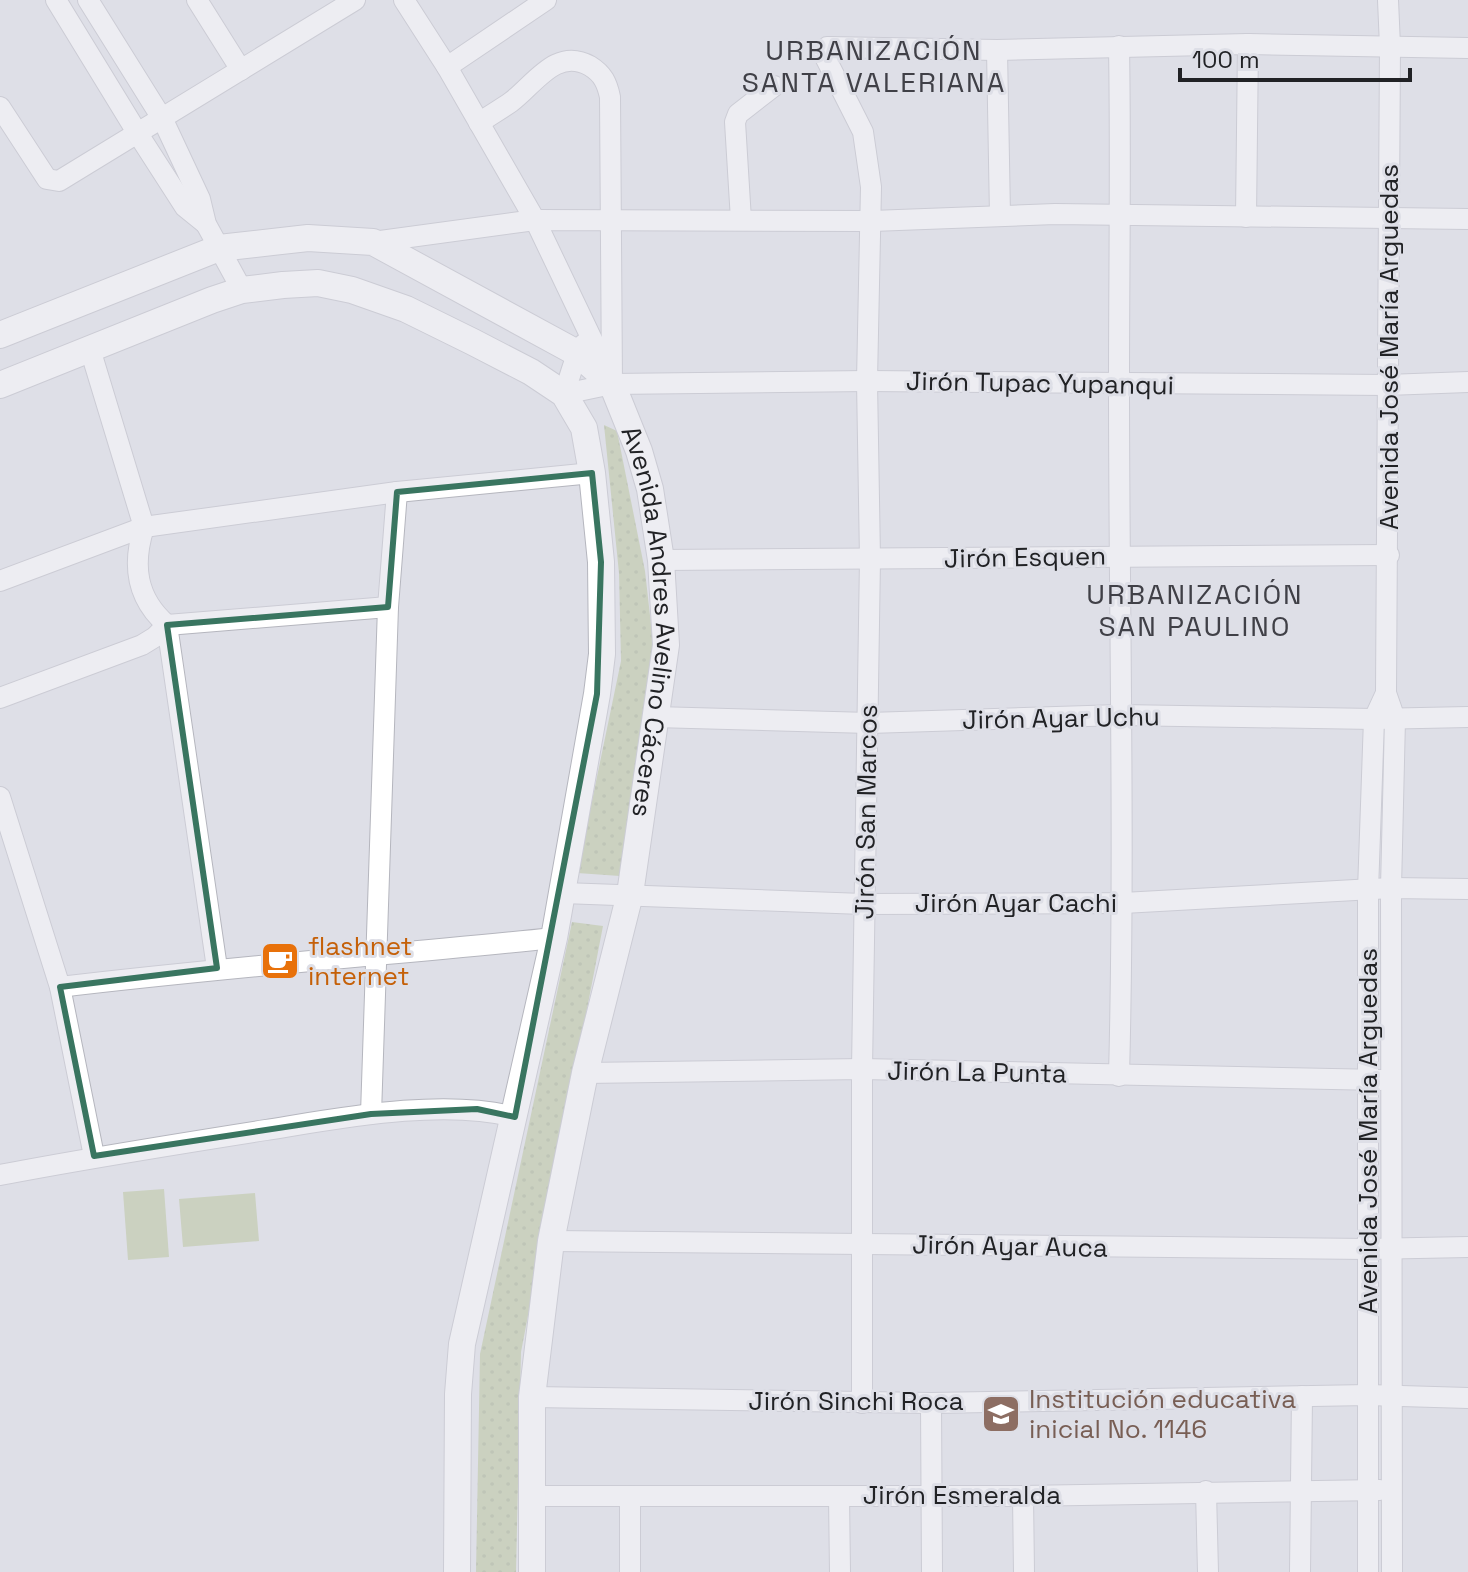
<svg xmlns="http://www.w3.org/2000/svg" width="1468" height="1572" font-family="'Space Grotesk',sans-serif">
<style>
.grass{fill:#b3c291}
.park{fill:url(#park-dots)}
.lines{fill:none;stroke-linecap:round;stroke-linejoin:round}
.minor-casing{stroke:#b5b6be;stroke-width:22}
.major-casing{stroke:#b5b6be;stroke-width:28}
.minor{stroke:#fff;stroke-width:20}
.major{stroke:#fff;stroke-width:26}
.marked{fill:none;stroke:#397560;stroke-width:6;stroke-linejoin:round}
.labels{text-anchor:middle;stroke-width:6;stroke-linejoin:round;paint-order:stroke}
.street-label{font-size:26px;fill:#212225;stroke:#dedfe7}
.food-label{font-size:26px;fill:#c56008;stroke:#dedfe7;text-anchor:start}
.education-label{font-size:26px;fill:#785e54;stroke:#dedfe7;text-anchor:start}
.neighbourhood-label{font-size:28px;letter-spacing:2px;fill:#404047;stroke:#dedfe7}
</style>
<defs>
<pattern id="park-dots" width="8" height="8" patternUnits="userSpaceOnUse" patternTransform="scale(2)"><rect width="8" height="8" fill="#b3c291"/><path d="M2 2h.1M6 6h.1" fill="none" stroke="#9aa67d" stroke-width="1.8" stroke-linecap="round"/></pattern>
</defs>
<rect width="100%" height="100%" fill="#dedfe7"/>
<g class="grass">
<path d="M164 1189 169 1257 128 1260 123 1192Z"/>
<path d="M255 1193 259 1241 183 1247 179 1199Z"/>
</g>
<g class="park">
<path d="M604 425 617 431 645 571 654 651 620 876 577 873 621 661 619 573Z"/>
<path d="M572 922 603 926 521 1352 516 1572H476L480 1354Z"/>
</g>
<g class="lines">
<g class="minor-casing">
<g id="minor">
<path d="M56 0 138 134 185 207 206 224"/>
<path d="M88 0 163 120 200 199 206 224 242 290"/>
<path d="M197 0 241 70"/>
<path d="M404 0 447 67 535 220 609 375"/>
<path d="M1388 0 1390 46 1386 693 1395 719 1391 888 1392 1572"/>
<path d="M997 50 1000 216"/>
<path d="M447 67 546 0"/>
<path d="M0 107 47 179 59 181 355 0"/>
<path d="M479 123C489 116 501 109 511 102 535 84 556 47 590 66 603 74 607 83 610 97L612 384"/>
<path d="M1246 217 1248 44"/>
<path d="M741 220 735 122 738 114 774 86"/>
<path d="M373 242 535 220 872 221 1055 214 1468 219"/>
<path d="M90 349 144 527C132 565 136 598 167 625L217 968"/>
<path d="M564 394 612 384 867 381 1387 385 1468 382"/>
<path d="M564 394C570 378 574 356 584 344"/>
<path d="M661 560 1389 555"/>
<path d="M0 581 144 527 397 492 592 473"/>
<path d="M0 698 142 645 155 637 167 625 388 607"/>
<path d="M655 717 869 723 1120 715 1374 719 1468 717"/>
<path d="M0 797 60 987 94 1156"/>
<path d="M563 893 863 904 1123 903 1391 888 1468 889"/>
<path d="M60 987C225 967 389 955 554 938"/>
<path d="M585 1073 862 1069 1381 1080"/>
<path d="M1119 1076C1125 846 1119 616 1119 385 1119 272 1121 159 1119 46"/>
<path d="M371 1114 388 607 397 492"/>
<path d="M0 1175C88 1158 177 1144 266 1130 341 1118 442 1098 515 1117"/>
<path d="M551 1241 1368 1249 1468 1247"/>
<path d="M532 1397 931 1403 1368 1395 1468 1398"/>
<path d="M862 1403V1069L870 559 867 381 871 187 863 132 822 51 827 47 997 50 1248 44 1468 48"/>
<path d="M931 1403 932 1572"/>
<path d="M1206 1491 1208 1572"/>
<path d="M533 1496H1023L1380 1490"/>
<path d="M630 1496V1572"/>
<path d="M839 1496 840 1572"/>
<path d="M1023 1496 1024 1572"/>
<path d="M1300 1572 1302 1396"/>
<path d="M1368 1572V891L1374 719 1386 693"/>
</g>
</g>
<g class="major-casing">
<g id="major">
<path id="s1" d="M0 335 219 248 308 238 373 242 577 353 612 384 639 451 650 489 661 560 666 645 630 894 585 1073 551 1241 532 1397V1572"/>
<path d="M0 385 212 300 242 290 283 285 318 283 352 290 406 309 473 342 531 372 564 394 584 428 592 473 601 562 602 654 597 694 554 938 462 1344 458 1394 457 1572"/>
</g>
</g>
<use href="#minor" class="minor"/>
<use href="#major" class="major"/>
</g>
<path d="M0 0H1468V1572H0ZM592 473 601 562 597 694 515 1117 477 1109 371 1114 94 1156 60 987 217 968 167 625 388 607 397 492Z" fill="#dedfe7" fill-opacity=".55" fill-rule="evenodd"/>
<path class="marked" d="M592 473 601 562 597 694 515 1117 477 1109 371 1114 94 1156 60 987 217 968 167 625 388 607 397 492Z"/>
<defs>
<g id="cafe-square" transform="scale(2)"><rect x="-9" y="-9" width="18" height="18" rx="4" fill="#e8710a" stroke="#dedfe7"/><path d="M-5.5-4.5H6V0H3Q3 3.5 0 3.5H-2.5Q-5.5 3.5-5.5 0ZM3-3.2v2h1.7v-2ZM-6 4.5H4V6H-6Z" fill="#fff"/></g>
<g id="school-square" transform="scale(2)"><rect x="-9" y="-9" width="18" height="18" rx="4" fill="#8d6e63" stroke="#dedfe7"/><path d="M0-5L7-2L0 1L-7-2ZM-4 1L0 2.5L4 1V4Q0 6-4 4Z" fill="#fff"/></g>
</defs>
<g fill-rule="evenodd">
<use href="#cafe-square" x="280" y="961"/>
<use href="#school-square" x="1001" y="1414"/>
</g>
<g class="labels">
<g class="street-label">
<text transform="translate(1389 347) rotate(-90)" y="9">Avenida José María Arguedas</text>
<text transform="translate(1040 383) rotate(1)" y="9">Jirón Tupac Yupanqui</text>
<text transform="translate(1025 557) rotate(-1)" y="9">Jirón Esquen</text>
<text dy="9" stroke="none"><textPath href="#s1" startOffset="914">Avenida Andres Avelino Cáceres</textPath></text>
<text transform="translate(1061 718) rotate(-1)" y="9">Jirón Ayar Uchu</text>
<text transform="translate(866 812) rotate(-89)" y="9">Jirón San Marcos</text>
<text x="1016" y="912">Jirón Ayar Cachi</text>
<text transform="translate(977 1072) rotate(1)" y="9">Jirón La Punta</text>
<text transform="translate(1368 1131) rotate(-90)" y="9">Avenida José María Arguedas</text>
<text transform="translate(1010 1246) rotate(1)" y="9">Jirón Ayar Auca</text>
<text x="856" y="1410">Jirón Sinchi Roca</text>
<text x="962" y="1504">Jirón Esmeralda</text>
</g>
<g class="food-label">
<text x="308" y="955">flashnet<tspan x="308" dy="30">internet</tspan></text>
</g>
<g class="education-label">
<text x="1029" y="1408">Institución educativa<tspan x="1029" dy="30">inicial No. 1146</tspan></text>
</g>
<g class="neighbourhood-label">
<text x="874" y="60">URBANIZACIÓN<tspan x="874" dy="32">SANTA VALERIANA</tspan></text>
<text x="1195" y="604">URBANIZACIÓN<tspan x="1195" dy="32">SAN PAULINO</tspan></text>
</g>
</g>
<path d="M1180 68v12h230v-12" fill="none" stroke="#212225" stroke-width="4"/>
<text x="1192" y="68" font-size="24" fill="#212225" stroke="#dedfe7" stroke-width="6" paint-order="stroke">100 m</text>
</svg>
